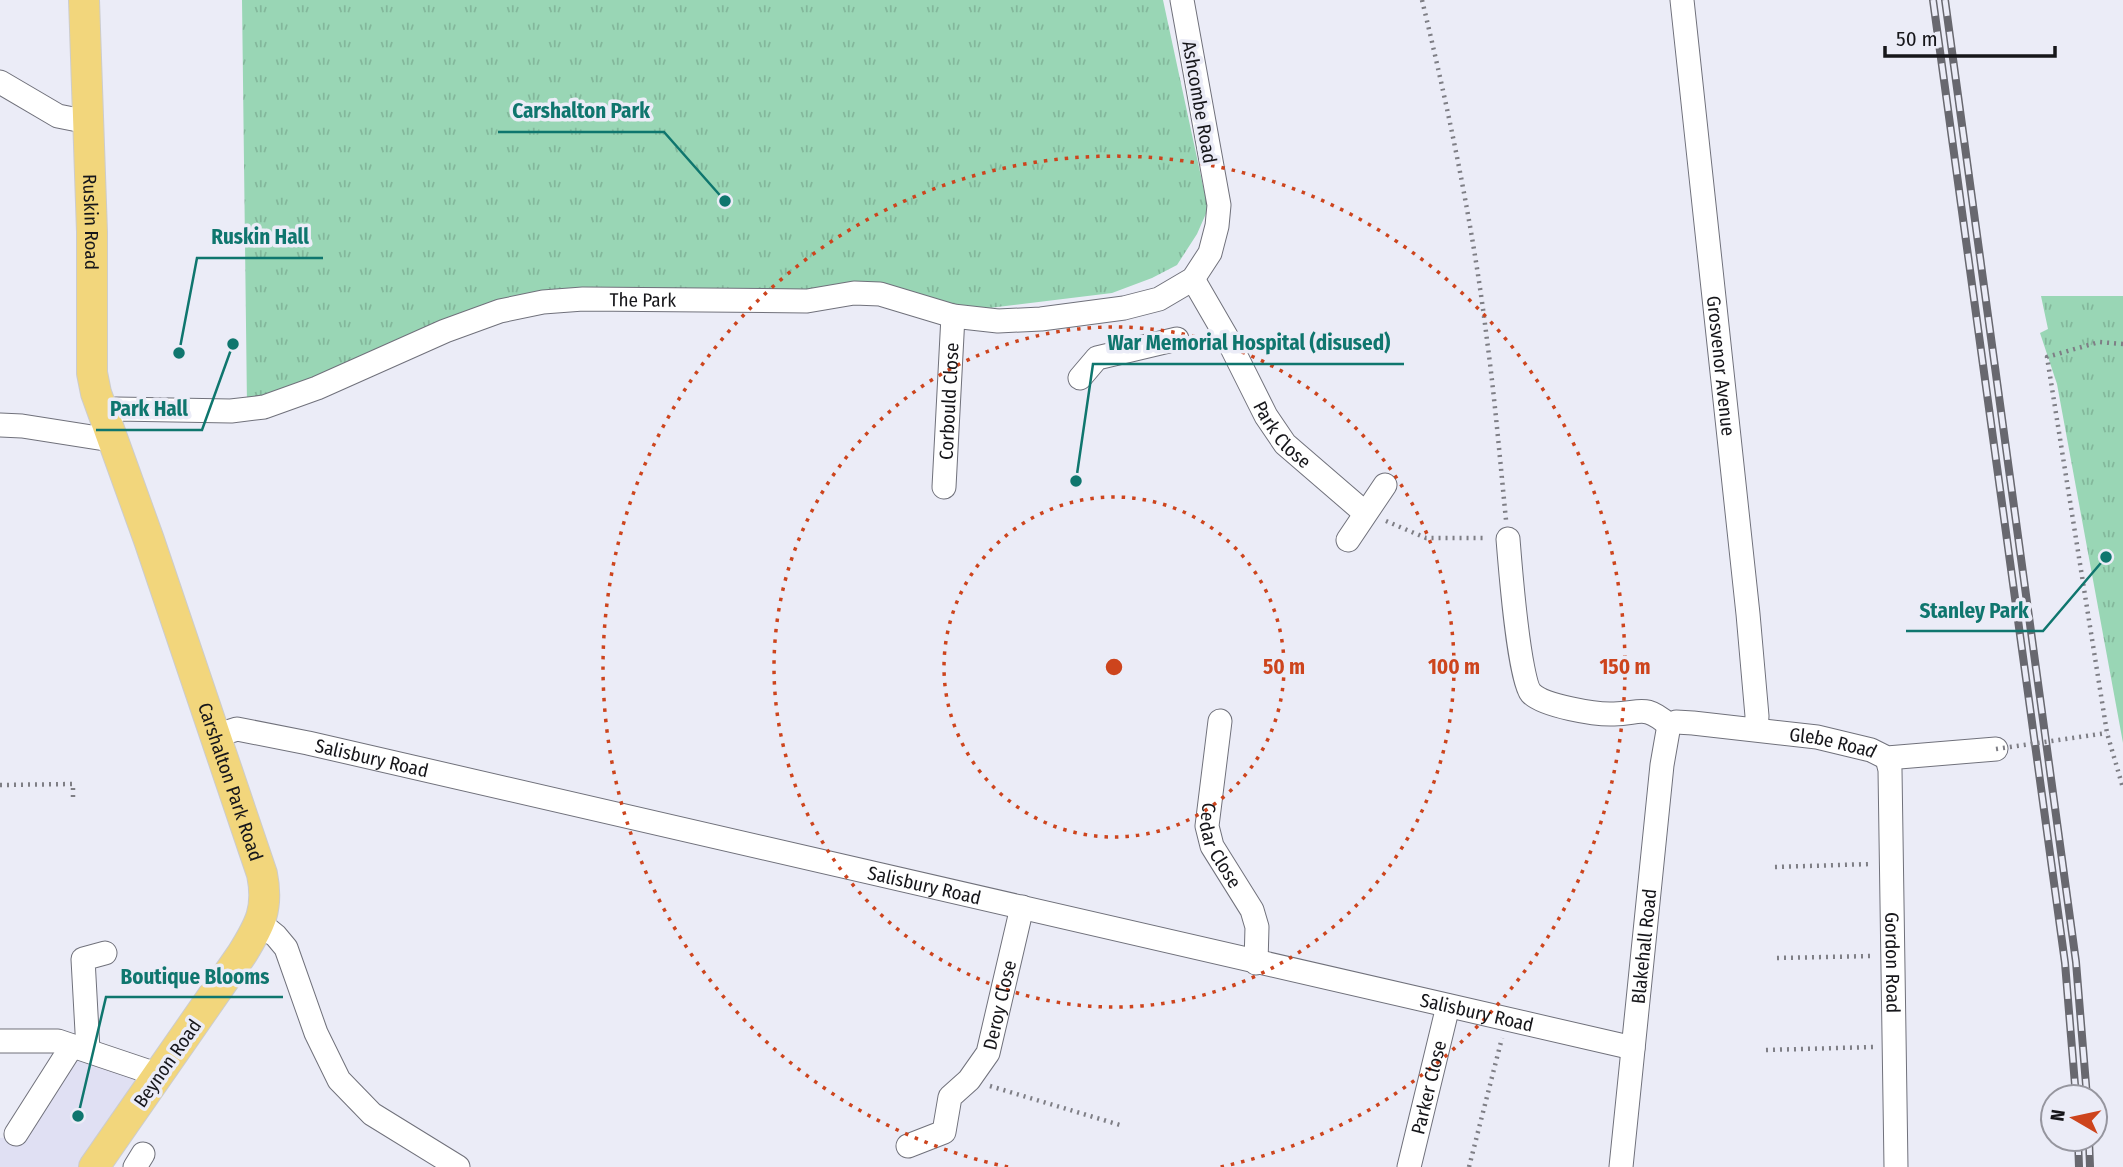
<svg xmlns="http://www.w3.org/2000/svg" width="2123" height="1167" font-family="'Fira Sans Condensed',sans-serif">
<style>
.built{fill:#e0e0f3}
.grass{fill:url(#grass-tufts)}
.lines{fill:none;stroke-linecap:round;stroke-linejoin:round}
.minor-casing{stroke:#70717b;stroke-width:25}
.major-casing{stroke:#cccccd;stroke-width:32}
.path{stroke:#7e7e85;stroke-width:4.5;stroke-dasharray:2 5;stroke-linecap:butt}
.minor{stroke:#fff;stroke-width:23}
.major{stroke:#f2d67c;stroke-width:30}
.rail-casing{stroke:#68686f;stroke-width:8}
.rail{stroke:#ebecf7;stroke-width:5;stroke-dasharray:16;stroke-linecap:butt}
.path-bridge{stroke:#7e7e85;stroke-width:4.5;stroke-dasharray:2 5;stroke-linecap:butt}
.ring{fill:none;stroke:#cd441d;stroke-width:3.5;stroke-dasharray:3.5 7}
.labels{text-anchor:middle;stroke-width:7;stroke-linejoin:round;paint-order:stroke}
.street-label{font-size:19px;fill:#16161a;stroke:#ebecf7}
.centre{fill:#cd441d;stroke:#ebecf7;stroke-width:3.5}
.ring-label{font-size:21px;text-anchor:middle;font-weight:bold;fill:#cd441d;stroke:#ebecf7;stroke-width:7;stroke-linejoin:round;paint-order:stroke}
.leader{fill:none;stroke:#0f766e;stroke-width:2.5}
.callout-dot{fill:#0f766e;stroke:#ebecf7;stroke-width:2.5}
.callout-label{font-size:21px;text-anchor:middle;font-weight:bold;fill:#0f766e;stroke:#ebecf7;stroke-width:7;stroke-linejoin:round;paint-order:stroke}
</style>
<defs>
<pattern id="grass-tufts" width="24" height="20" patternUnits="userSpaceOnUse" patternTransform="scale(1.75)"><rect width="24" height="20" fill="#99d6b5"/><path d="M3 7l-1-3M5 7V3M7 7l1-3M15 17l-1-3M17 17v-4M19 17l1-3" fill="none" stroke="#83b79b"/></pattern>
</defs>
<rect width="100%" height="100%" fill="#ebecf7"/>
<path class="built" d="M56 1046 147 1077 86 1167H0V1138L9 1137Z"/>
<g class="grass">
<path d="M242 0H1163L1208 209 1197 234 1177 265 1152 278 1112 293 956 312 885 291 579 296 247 406Z"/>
<path d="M2041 296H2123V743L2057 384 2040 333 2048 329Z"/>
</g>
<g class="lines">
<g class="minor-casing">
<g id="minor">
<path id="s1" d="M1682 0 1748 614 1757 716 1756 729"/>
<path d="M0 82 58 116 88 122"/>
<path id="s2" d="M1193 279 1226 336 1266 416 1285 444 1365 513"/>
<path d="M1080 378 1097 358 1177 339"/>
<path id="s3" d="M102 414 116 409 231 411 264 407 317 388 445 331 500 311 543 302 583 299 807 301 854 293 880 294 953 316 998 321 1041 319 1124 308 1159 299 1193 279 1210 253 1217 226 1219 205 1182 0"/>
<path d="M0 425 22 426 111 440"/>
<path id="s4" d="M944 487 953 316"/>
<path d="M1508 539C1510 564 1519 680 1531 693 1543 706 1597 715 1614 714 1642 713 1644 704 1669 725"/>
<path d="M1348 540 1385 485"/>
<path id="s5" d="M1220 721 1207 826 1212 846 1252 910 1257 927 1256 963"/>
<path id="s6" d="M1669 725 1676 722 1693 723 1817 737 1871 750 1887 758 1996 749"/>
<path id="s7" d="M215 736 237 729 308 743 1633 1048"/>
<path id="s8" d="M1887 758 1890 770 1896 1167"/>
<path d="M260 923 276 936 286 948 316 1033 339 1080 372 1114 458 1167"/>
<path d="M0 1041H58L159 1075"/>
<path d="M88 1050 83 959 105 953"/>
<path d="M16 1134 72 1046"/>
<path id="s9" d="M908 1146 944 1132 950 1097 969 1080 988 1053 1022 907"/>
<path d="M135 1167 143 1154"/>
<path id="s10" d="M1409 1167 1448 1006"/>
<path id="s11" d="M1621 1167 1662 765 1669 725"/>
</g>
</g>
<g class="major-casing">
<g id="major">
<path id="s12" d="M84 0 92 232V373L96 393 149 540 262 874C269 909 260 925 242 954L94 1167"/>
</g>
</g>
<g class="path">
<path d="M1422 0C1449 112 1473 225 1487 340 1495 400 1500 460 1506 520"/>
<path d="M2123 344 2099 342 2047 357 2107 733 2123 788"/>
<path d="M1386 521 1426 538H1486"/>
<path d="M0 785 73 784V797"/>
<path d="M1775 867 1872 864"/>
<path d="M1777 958 1874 956"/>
<path d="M1766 1050 1873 1047"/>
<path d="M990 1086 1120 1125"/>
<path d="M1469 1167 1502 1038"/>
</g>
<use href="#minor" class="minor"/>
<use href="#major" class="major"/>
<g class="rail-casing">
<g id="rail">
<path d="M1933 0 2065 963 2076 1097"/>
<path d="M1945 0 2076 962 2087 1097"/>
<path d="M2078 1139 2079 1167"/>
<path d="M2089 1139 2090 1167"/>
</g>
</g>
<use href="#rail" class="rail"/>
<path class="path-bridge" d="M1996 749 2107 733"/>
</g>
<g class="ring">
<circle cx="1114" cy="667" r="170"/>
<circle cx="1114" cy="667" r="340"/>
<path d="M1008 1167A511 511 0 1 1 1220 1167"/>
</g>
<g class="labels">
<g class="street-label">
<text transform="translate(1200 102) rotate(80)" y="7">Ashcombe Road</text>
<text dy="7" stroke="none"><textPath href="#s12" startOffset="222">Ruskin Road</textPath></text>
<text dy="7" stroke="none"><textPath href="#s3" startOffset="562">The Park</textPath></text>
<text dy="7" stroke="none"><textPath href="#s1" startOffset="368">Grosvenor Avenue</textPath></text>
<text dy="7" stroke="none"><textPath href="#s4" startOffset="86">Corbould Close</textPath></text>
<text dy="7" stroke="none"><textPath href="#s2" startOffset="180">Park Close</textPath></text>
<text dy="7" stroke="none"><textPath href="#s6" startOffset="166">Glebe Road</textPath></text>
<text dy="7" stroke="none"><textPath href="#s7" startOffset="161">Salisbury Road</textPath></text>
<text dy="7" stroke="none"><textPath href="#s12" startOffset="805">Carshalton Park Road</textPath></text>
<text dy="7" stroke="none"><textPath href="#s5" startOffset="128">Cedar Close</textPath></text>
<text dy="7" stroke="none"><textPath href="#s7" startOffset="728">Salisbury Road</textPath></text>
<text dy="7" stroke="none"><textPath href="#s11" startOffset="222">Blakehall Road</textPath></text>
<text dy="7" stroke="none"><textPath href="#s8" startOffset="205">Gordon Road</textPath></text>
<text dy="7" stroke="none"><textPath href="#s9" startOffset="182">Deroy Close</textPath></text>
<text dy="7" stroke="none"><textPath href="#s7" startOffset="1295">Salisbury Road</textPath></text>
<text transform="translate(167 1063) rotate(-55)" y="7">Beynon Road</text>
<text dy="7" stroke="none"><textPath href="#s10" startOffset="82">Parker Close</textPath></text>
</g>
</g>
<circle cx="1114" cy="667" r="10" class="centre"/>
<g class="ring-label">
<text x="1284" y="674">50 m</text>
<text x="1454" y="674">100 m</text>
<text x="1625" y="674">150 m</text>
</g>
<path class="leader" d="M725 201L664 132H498M179 353L197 258H323M1076 481L1093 364H1404M233 344L202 430H96M2106 557L2043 631H1906M78 1116L106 997H283"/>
<g class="callout-dot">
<circle cx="725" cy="201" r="7"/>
<circle cx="179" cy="353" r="7"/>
<circle cx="1076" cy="481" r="7"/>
<circle cx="233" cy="344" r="7"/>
<circle cx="2106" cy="557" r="7"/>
<circle cx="78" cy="1116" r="7"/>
</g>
<g class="callout-label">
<text x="581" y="118">Carshalton Park</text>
<text x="260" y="244">Ruskin Hall</text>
<text x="1249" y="350">War Memorial Hospital (disused)</text>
<text x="149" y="416">Park Hall</text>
<text x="1974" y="618">Stanley Park</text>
<text x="195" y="984">Boutique Blooms</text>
</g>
<g transform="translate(2074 1118) rotate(279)"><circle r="33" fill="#ebecf7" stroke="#96969f" stroke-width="2"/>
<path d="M0-5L12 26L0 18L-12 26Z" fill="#cd441d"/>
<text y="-10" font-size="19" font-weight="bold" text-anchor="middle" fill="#16161a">N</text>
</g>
<path d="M1885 46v10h170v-10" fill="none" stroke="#16161a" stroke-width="3.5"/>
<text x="1896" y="46" font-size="21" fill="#16161a" stroke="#ebecf7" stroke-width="5" paint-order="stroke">50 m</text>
</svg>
